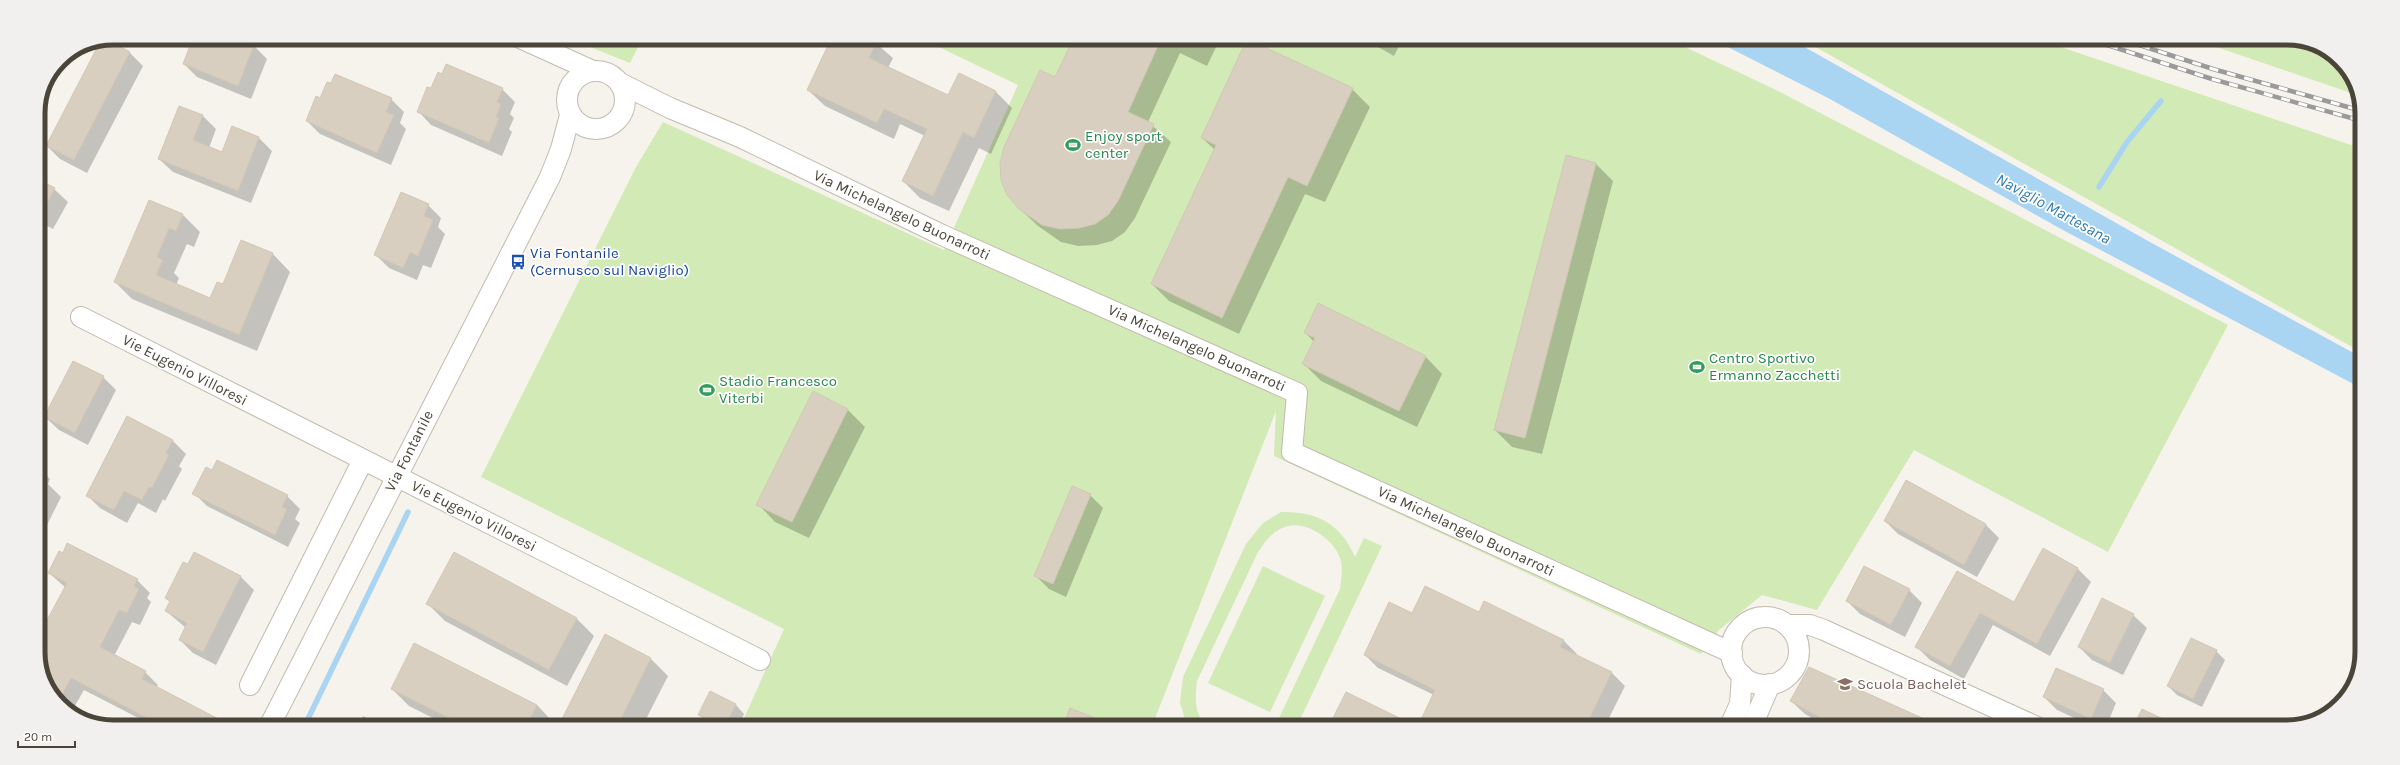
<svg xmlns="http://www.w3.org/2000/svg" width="2400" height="765" font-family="Karla,sans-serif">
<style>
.green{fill:#d2eab5}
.water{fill:#a9d4f2}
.shadow{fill:#0003}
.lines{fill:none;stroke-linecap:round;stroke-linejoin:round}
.stream{stroke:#a9d4f2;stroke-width:5.5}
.building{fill:#d8cfc1;stroke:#d3c7b4}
.minor-casing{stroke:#c2bbae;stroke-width:22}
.minor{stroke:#fff;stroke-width:20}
.rail-casing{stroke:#9a9a9a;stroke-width:4.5}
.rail{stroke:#fff;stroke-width:3;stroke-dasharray:9;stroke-linecap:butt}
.labels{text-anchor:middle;stroke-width:3.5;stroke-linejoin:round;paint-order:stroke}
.leisure-label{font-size:15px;fill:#27864d;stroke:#fff;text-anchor:start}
.street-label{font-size:15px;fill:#4b4439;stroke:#fff}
.transit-label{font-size:15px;fill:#164399;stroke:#fff;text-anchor:start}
.education-label{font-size:15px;fill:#785e54;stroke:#fff;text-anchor:start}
.water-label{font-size:16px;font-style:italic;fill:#2e7ab2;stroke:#fff}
.rim{fill:none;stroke:#4b4439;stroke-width:5}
</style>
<rect width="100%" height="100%" fill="#f6f3ec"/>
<g class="green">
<path d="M570 39H642L630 63Z"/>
<path d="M922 39 1670 40 1772 88 2228 325 2108 552 1914 450 1817 610 1762 595 1719 630 1701 654 1274 456 1276 411 1152 726 741 725 784 629 481 477 636 167 663 122 944 250 1018 85Z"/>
<path d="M1803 40H2040L2351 145 2362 144 2361 352Z"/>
<path d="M2196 40 2307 41 2344 64 2357 95Z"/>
<path d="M1281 512C1317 511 1341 524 1355 557L1364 538 1382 546 1297 726H1273L1279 718 1340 589C1341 580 1343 570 1341 561 1336 540 1305 519 1285 527 1272 531 1265 542 1258 552L1197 681C1195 699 1194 712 1206 726H1187L1180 702 1183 677 1246 544 1263 523Z"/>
<path d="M1263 566 1325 596 1270 712 1208 683Z"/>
</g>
<path class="water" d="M1714 40H1791L1801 45 2148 241 2361 357V388L2061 229 1830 99Z"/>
<g class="shadow">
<path d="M288 38H310L306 46Z"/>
<path d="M552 39H564L561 43Z"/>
<path d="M833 39H871L893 58 888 68 949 97 959 75 996 92 1012 108 991 154 979 148 949 211 920 198 903 181 925 136 900 124 894 139 825 106 808 90Z"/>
<path d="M1074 39H1220L1207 66 1180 53 1148 122 1171 142 1135 218 1125 232 1112 241 1097 245 1078 246 1061 242 1038 226 1020 209 1056 79Z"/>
<path d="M1364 39 1402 40 1394 56Z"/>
<path d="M105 40 130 53 143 66 87 173 60 159 47 146Z"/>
<path d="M1248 40 1352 89 1370 107 1325 202 1305 194 1239 334 1169 301 1152 284 1215 150 1202 138Z"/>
<path d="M254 46 267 59 251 99 197 77 184 64Z"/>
<path d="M502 89 515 102 510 114 514 118 509 129 512 132 502 156 431 125 418 111Z"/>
<path d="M320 99H391L404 112 400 123 406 129 391 165 320 134 307 121Z"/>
<path d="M203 116 216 129 209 148 222 153 232 127 259 138 272 151 251 203 173 172 159 159Z"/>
<path d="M1596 164 1613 181 1542 454 1512 447 1495 430Z"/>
<path d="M38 180 54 189 68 202 53 229 38 221Z"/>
<path d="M149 201 183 215 200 232 194 247 187 244 174 273 179 278 176 285 210 299 223 285 242 241 273 254 290 272 257 351 132 299 115 282Z"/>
<path d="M428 205 441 218 438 227 445 234 431 268 423 265 417 280 389 268 376 255Z"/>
<path d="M1305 332 1425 356 1442 374 1417 427 1321 381 1304 364 1314 342Z"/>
<path d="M103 377 116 390 88 445 59 430 45 417Z"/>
<path d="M848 410 865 427 809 538 775 522 758 504Z"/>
<path d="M127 417 173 441 186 454 179 466 182 469 165 501 163 499 156 513 138 503 127 523 100 508 87 495Z"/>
<path d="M38 467 50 479 48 484 61 497 38 543Z"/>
<path d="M1906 482 1986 525 1999 538 1977 577 1898 534 1885 521Z"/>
<path d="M194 493 287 496 300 509 295 519 300 523 288 547 207 506Z"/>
<path d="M1090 495 1103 508 1066 597 1049 589 1036 576Z"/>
<path d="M2044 550 2078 569 2091 582 2050 656 1993 625 1964 679 1930 660 1917 647 1958 572 2015 604Z"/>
<path d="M195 554 241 577 254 590 216 665 193 653 180 640 186 628 166 611 171 602 166 598Z"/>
<path d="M49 573 137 580 150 593 147 598 151 602 140 625 132 622 114 656 145 672 158 685 156 688 223 725 150 724 84 690 72 711 56 701 38 658 66 588Z"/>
<path d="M1909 590 1922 603 1905 637 1860 614 1847 601Z"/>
<path d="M427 603 577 619 594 636 567 686 445 621Z"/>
<path d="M1412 614H1479L1563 640 1577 654 1576 656 1612 673 1625 686 1605 726H1419L1434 695 1378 668 1365 655Z"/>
<path d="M2133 615 2147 628 2123 675 2092 660 2079 647Z"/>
<path d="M605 636 651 659 668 676 643 725H560Z"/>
<path d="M2216 651 2225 660 2202 707 2177 695 2168 686Z"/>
<path d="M392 689 537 705 554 723 553 725H447L409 706Z"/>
<path d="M2103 690 2116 703 2106 727H2094L2057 710 2044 697Z"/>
<path d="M710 693 736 705 744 714 739 725H711L700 715Z"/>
<path d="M1791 701 1939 727 1826 726 1805 714Z"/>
<path d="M363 716 380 725H359Z"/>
</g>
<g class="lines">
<g class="stream">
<path d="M2099 187 2127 142 2161 101"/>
<path d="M305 725 408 512"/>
</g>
</g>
<g class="building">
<path d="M193 38H237L254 45 238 86 183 64Z"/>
<path d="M106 39 130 52 74 160 46 146 101 40Z"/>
<path d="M831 39H878L869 58 948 95 959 73 996 91 974 138 963 132 933 196 902 181 927 129 884 109 877 123 807 90Z"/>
<path d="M1073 39H1161L1128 112 1154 124 1118 201 1108 215 1095 224 1079 228 1060 229 1042 225 1019 209 1007 195 1001 180 1000 163 1004 147 1040 70 1055 77Z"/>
<path d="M1247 39 1353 88 1307 186 1288 177 1222 318 1151 284 1216 145 1201 138Z"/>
<path d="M446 64 503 88 497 102 501 104 496 117 499 118 489 143 417 112 427 87 431 88 438 72 442 74Z"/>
<path d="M335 74 392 98 386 112 394 115 377 153 306 121 316 96 320 98 327 82 331 83Z"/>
<path d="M179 106 203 115 193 140 222 152 232 126 259 137 238 191 158 159Z"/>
<path d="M1566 155 1596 163 1525 438 1494 430Z"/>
<path d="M38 179 55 188 38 220Z"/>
<path d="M401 192 429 204 424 216 433 220 418 256 410 252 403 268 374 255Z"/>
<path d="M149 200 183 214 176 231 169 228 157 257 163 260 156 275 210 298 217 282 223 284 241 240 273 253 239 335 114 282Z"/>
<path d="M1318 303 1426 356 1399 411 1302 364 1315 338 1304 333Z"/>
<path d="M73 361 104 376 75 433 44 417Z"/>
<path d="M813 391 848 409 792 522 756 505Z"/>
<path d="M127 416 173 440 166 453 169 455 152 488 149 487 142 500 124 491 114 510 86 496Z"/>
<path d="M217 460 288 495 282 507 287 509 275 535 192 494 206 467 212 470Z"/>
<path d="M1906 480 1986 524 1964 565 1884 521Z"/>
<path d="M1072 486 1091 494 1053 584 1034 576Z"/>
<path d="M67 543 138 579 134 586 139 589 127 613 119 610 100 647 146 671 142 679 230 725 149 724 151 720 71 678 58 702 56 701 38 658V637L67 583 48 573 59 551 63 553Z"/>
<path d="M2043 548 2078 568 2037 644 1980 613 1950 666 1915 647 1957 571 2014 602Z"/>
<path d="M194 552 241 576 203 652 179 640 187 623 165 611 170 601 165 598 183 562 188 564Z"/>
<path d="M454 552 577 618 549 670 426 604Z"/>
<path d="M1864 566 1910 589 1891 625 1846 601Z"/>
<path d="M1425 586 1479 612 1484 601 1564 640 1560 647 1612 672 1586 726H1418L1435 690 1364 655 1389 602 1412 613Z"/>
<path d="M2102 598 2134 614 2110 663 2078 647Z"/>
<path d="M605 634 651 658 618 725H559Z"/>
<path d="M2191 638 2217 650 2193 699 2167 686Z"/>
<path d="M414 643 537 705 527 725H463L391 689Z"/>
<path d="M1809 667 1942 727 1835 726 1790 701Z"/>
<path d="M2056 668 2104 689 2091 719 2043 697Z"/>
<path d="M710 691 736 704 726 725H719L698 715Z"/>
<path d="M1346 692 1416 726H1329Z"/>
<path d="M1070 708 1112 725V726H1063Z"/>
<path d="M2142 709 2180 727H2133Z"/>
</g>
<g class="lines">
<g class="minor-casing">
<g id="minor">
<path d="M520 38 593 71"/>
<circle cx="596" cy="100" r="29"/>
<path d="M620 83 670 108 740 137 942 235 1297 393 1292 452 1732 653"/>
<path d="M81 317 760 660"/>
<circle cx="1765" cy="651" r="34"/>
<path d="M1787 625H1810L1824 630 2037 727"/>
<path d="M250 685 363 460"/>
<path d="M270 725 550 177 561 149 570 115"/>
<path d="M1730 726 1740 704 1742 675"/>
<path d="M1752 726 1770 684"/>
</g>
</g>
<use href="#minor" class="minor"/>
<g class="rail-casing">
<g id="rail">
<path d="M2092 40 2212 79 2362 121"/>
<path d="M2124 40 2213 69 2362 111"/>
</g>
</g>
<use href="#rail" class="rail"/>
</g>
<defs>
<g id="stadium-bare" transform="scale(1.2)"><path d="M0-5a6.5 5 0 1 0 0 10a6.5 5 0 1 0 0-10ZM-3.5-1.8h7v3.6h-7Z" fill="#2e9e5b" stroke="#fff" stroke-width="2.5" paint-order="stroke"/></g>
<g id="bus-bare" transform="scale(1.2)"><path d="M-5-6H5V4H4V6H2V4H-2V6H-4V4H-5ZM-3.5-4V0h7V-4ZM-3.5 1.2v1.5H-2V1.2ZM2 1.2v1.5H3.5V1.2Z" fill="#1a4fb4" stroke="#fff" stroke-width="2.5" paint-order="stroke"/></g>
<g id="school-bare" transform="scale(1.2)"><path d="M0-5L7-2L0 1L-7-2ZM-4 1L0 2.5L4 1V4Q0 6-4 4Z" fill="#8d6e63" stroke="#fff" stroke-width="2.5" paint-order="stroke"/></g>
</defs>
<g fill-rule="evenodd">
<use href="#stadium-bare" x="1073" y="145"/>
<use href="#bus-bare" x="518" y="262"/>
<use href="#stadium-bare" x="1697" y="367"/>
<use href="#stadium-bare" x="707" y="390"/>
<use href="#school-bare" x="1845" y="684"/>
</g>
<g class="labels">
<g class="leisure-label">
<text x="1085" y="141">Enjoy sport<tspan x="1085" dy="17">center</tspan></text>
<text x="1709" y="363">Centro Sportivo<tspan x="1709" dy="17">Ermanno Zacchetti</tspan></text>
<text x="719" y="386">Stadio Francesco<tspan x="719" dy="17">Viterbi</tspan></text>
</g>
<g class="street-label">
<text transform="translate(902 215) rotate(25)" y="5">Via Michelangelo Buonarroti</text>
<text transform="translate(1197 348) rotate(24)" y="5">Via Michelangelo Buonarroti</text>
<text transform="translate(185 370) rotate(27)" y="5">Vie Eugenio Villoresi</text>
<text transform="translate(409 451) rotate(-63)" y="5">Via Fontanile</text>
<text transform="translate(474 516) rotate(27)" y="5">Vie Eugenio Villoresi</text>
<text transform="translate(1466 531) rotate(25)" y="5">Via Michelangelo Buonarroti</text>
</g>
<g class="transit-label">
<text x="530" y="258">Via Fontanile<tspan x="530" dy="17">(Cernusco sul Naviglio)</tspan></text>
</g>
<g class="education-label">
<text x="1857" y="689">Scuola Bachelet</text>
</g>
<g class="water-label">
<text transform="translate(2054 208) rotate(29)" y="6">Naviglio Martesana</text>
</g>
</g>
<path d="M0 0H2400V765H0ZM113 45H2287A68 68 0 0 1 2355 113V652A68 68 0 0 1 2287 720H113A68 68 0 0 1 45 652V113A68 68 0 0 1 113 45Z" fill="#f1f0ef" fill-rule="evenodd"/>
<path class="rim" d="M113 45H2287A68 68 0 0 1 2355 113V652A68 68 0 0 1 2287 720H113A68 68 0 0 1 45 652V113A68 68 0 0 1 113 45Z"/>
<path d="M18 741v6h57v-6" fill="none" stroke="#4b4439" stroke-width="2"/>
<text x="24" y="741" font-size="12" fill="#4b4439" stroke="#ffffff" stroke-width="3" paint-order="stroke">20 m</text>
</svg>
